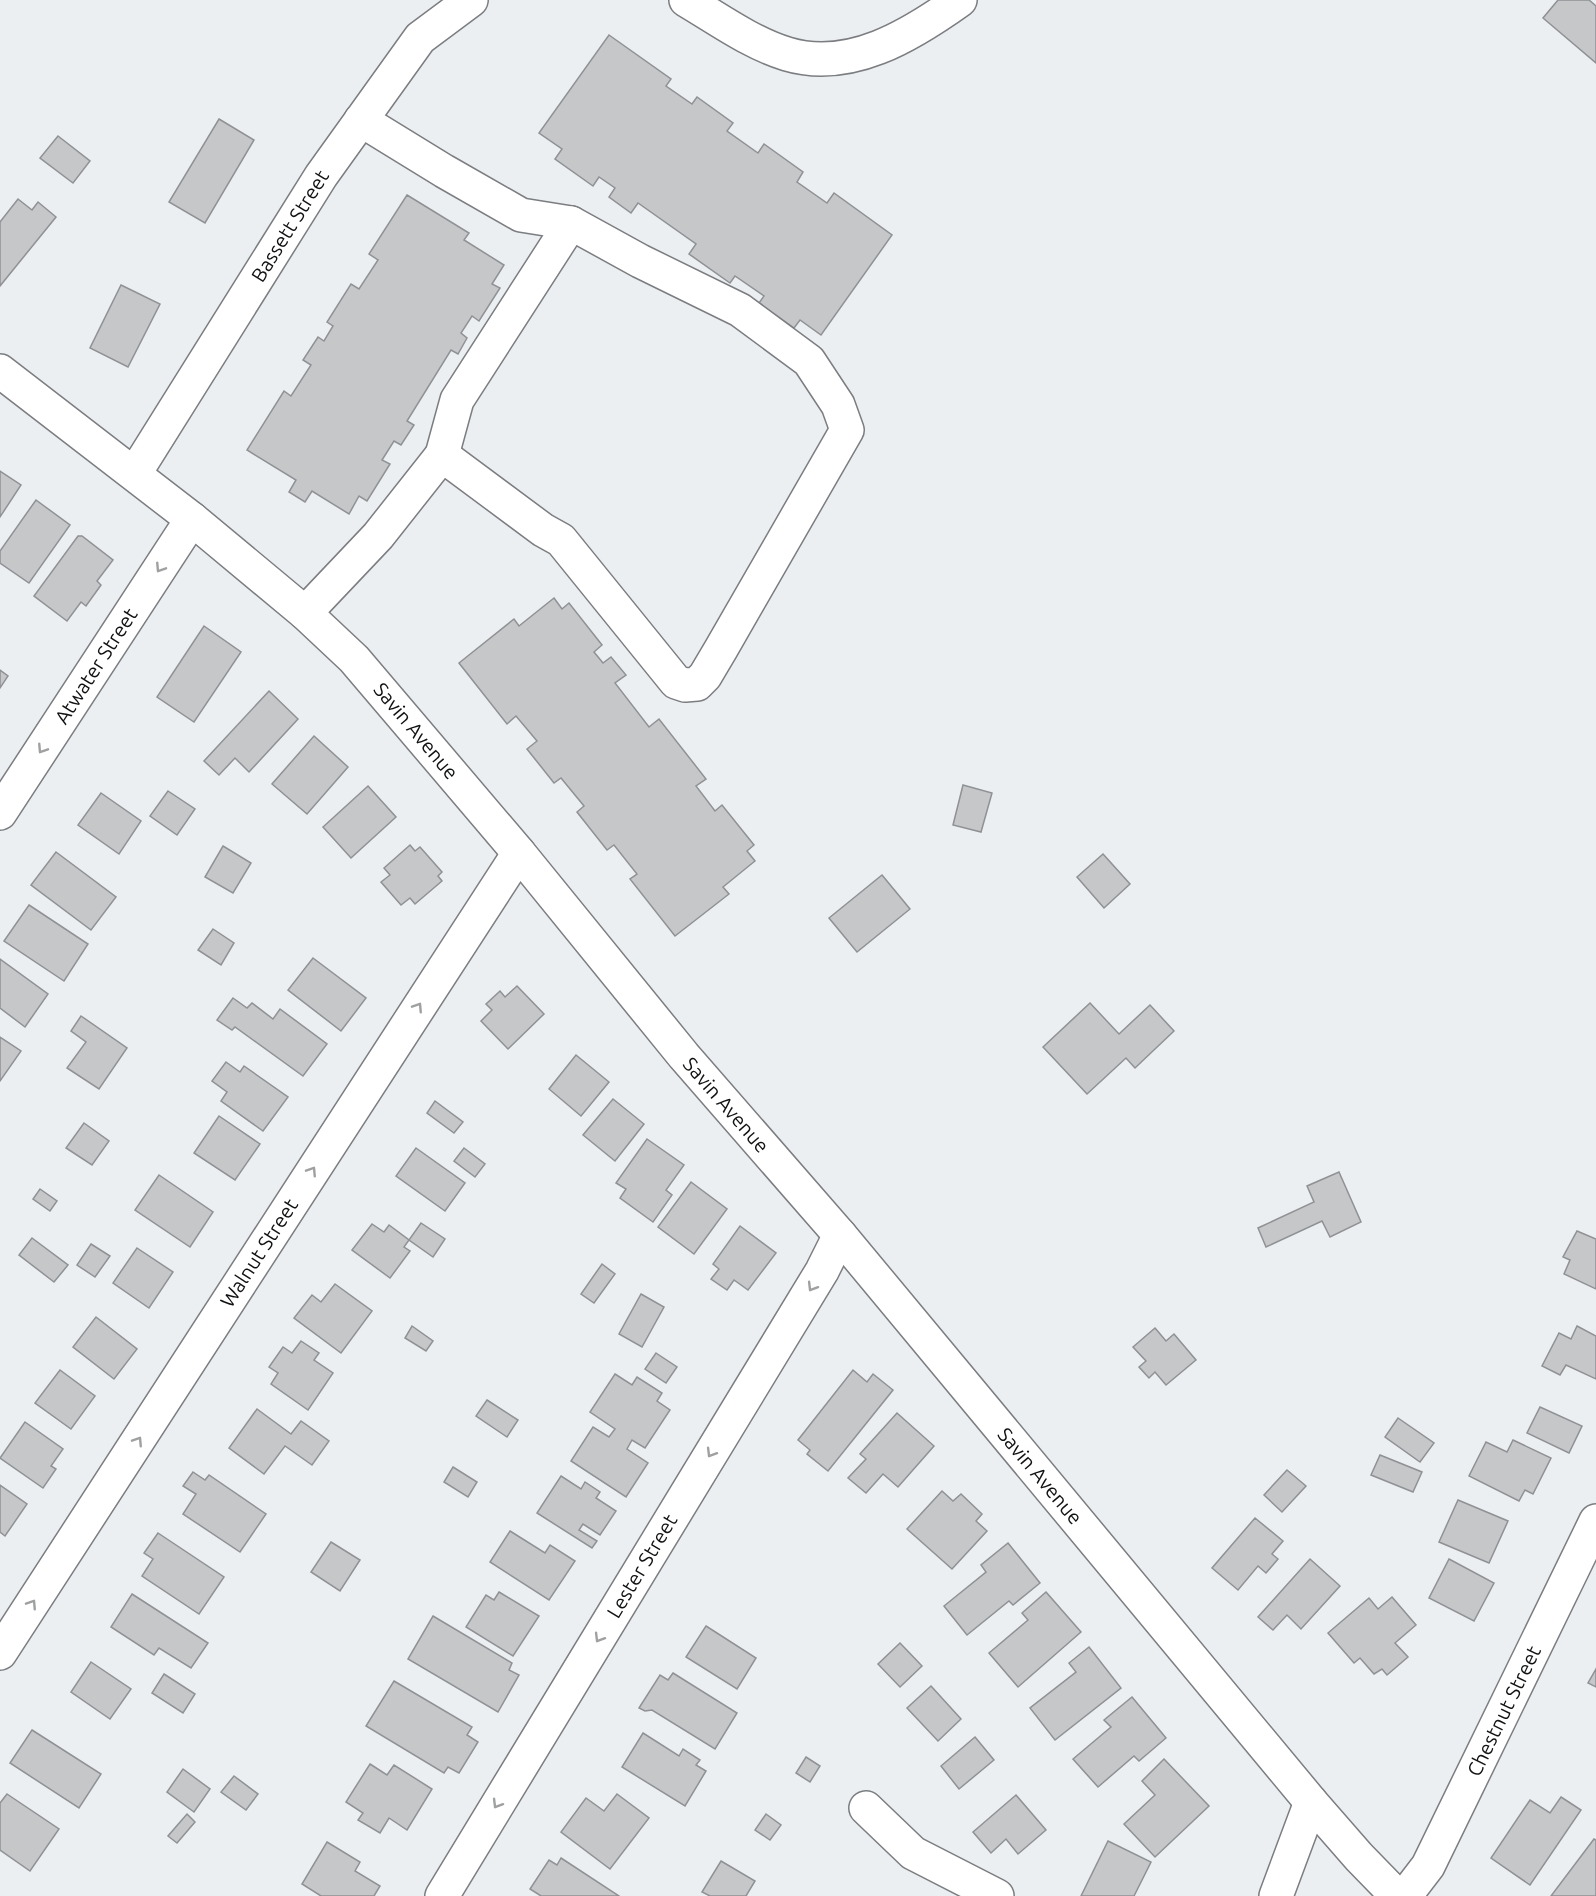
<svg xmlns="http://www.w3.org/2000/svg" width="1596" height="1896" font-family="Ubuntu,sans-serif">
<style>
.building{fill:#c5c7c9;stroke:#8f9194;stroke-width:1.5}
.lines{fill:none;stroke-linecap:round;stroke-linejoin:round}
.minor-casing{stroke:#7b7d80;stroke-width:36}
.minor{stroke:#fff;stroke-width:33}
.oneway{stroke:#9fa0a0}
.labels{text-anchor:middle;stroke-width:4.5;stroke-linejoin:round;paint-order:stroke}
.street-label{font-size:20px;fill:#101111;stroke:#fff}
</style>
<rect width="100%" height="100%" fill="#eceff1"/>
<g class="building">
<path d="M1558 0H1589L1596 6V63L1543 18Z"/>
<path d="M609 35 671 79 666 86 692 104 697 97 733 123 727 131 758 153 764 144 803 172 797 182 827 203 834 193 892 235 821 335 800 320 794 328 759 303 764 296 735 276 730 283 689 254 696 244 638 203 631 213 609 197 615 188 599 177 593 186 555 159 562 149 539 133Z"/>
<path d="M219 119 254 140 205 223 169 202Z"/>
<path d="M58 136 90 161 73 183 40 158Z"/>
<path d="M407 195 469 233 464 240 504 265 492 284 500 288 479 321 472 316 461 333 467 338 458 354 451 350 407 421 414 425 401 445 394 441 382 460 390 464 367 501 359 496 349 514 312 491 305 502 289 492 296 480 247 450 284 391 291 396 311 365 303 360 318 337 324 341 333 326 327 322 351 284 359 289 378 260 369 254Z"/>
<path d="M18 199 32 210 38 202 56 217 0 286V222Z"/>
<path d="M121 285 160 304 128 367 90 348Z"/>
<path d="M0 471 21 485 0 517Z"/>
<path d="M36 500 70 525 29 583 0 563V551Z"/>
<path d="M78 536H82L113 560 97 581 101 585 86 606 81 602 67 621 34 596Z"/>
<path d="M554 598 562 609 569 603 602 645 594 652 603 663 611 657 626 675 615 683 649 727 659 719 706 779 696 786 715 811 722 805 754 845 747 851 755 861 723 887 729 894 675 936 630 879 637 874 614 845 607 850 577 812 584 806 561 778 554 783 527 749 537 741 516 716 507 724 459 663 514 619 519 626Z"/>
<path d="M204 626 241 652 194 722 157 697Z"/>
<path d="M0 670 8 676 0 688Z"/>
<path d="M269 691 298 719 249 772 235 758 219 775 204 761Z"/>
<path d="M314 736 348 767 307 814 272 784Z"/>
<path d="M963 785 992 793 981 832 953 825Z"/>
<path d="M368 786 396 817 351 858 323 827Z"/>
<path d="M168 791 195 809 177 835 150 816Z"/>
<path d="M101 793 141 821 119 854 78 825Z"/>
<path d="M410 845 415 851 420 847 442 872 438 876 442 881 415 904 410 898 401 905 381 882 390 875 384 868Z"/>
<path d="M223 846 251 863 233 893 205 877Z"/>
<path d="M56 852 116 897 91 930 31 885Z"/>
<path d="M1103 854 1130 884 1104 908 1077 877Z"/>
<path d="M882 875 910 909 857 952 829 918Z"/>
<path d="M29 905 88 944 64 981 4 941Z"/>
<path d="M213 929 234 943 221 965 198 950Z"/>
<path d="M313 958 366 998 341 1031 288 990Z"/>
<path d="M0 959 48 994 25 1027 0 1008Z"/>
<path d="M517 986 544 1014 508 1049 481 1021 492 1010 486 1004 500 991 505 997Z"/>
<path d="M233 998 247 1008 252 1003 273 1019 280 1009 327 1044 303 1076 235 1027 232 1030 217 1020Z"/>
<path d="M1090 1003 1119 1034 1150 1005 1174 1031 1135 1068 1126 1058 1087 1094 1043 1047Z"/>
<path d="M81 1016 127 1048 99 1089 67 1068 86 1042 71 1031Z"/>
<path d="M0 1037 21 1051 0 1081Z"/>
<path d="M576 1055 609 1082 581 1116 549 1089Z"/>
<path d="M226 1062 240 1072 244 1066 288 1097 263 1131 221 1101 227 1092 212 1081Z"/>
<path d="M613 1099 644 1124 615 1161 583 1135Z"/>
<path d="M435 1101 463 1122 454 1133 427 1113Z"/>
<path d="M219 1116 260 1144 235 1180 194 1153Z"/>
<path d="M84 1123 109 1141 92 1165 66 1148Z"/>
<path d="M647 1139 684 1165 666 1190 672 1195 653 1222 620 1198 626 1189 616 1183Z"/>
<path d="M416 1148 465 1183 445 1211 396 1176Z"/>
<path d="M464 1148 485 1164 475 1177 454 1161Z"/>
<path d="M1339 1172 1361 1222 1330 1237 1322 1221 1266 1247 1258 1228 1314 1202 1307 1186Z"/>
<path d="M159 1175 213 1212 190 1247 135 1210Z"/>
<path d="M691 1182 727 1209 694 1254 658 1227Z"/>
<path d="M40 1189 57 1201 50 1211 33 1199Z"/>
<path d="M421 1223 445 1239 433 1257 409 1240Z"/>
<path d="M372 1224 384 1232 389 1225 409 1240 404 1247 410 1251 390 1278 352 1250Z"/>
<path d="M740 1226 776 1253 748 1290 734 1280 727 1290 711 1279 719 1269 713 1264Z"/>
<path d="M1577 1231 1596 1239V1289L1564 1274 1570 1260 1563 1257Z"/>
<path d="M32 1238 68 1265 54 1282 19 1255Z"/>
<path d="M91 1244 110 1256 95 1277 77 1265Z"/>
<path d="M137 1248 173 1272 149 1308 113 1283Z"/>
<path d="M602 1264 615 1274 594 1303 581 1294Z"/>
<path d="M335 1284 372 1311 341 1353 294 1318 312 1295 321 1302Z"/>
<path d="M641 1294 664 1307 642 1347 619 1334Z"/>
<path d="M96 1317 137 1349 114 1379 73 1347Z"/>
<path d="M412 1326 433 1341 426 1351 405 1338Z"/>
<path d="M1577 1326 1596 1336V1379L1566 1365 1560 1375 1542 1366 1559 1333 1571 1339Z"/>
<path d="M1155 1328 1166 1341 1174 1334 1196 1360 1166 1385 1155 1372 1149 1378 1139 1367 1146 1361 1133 1347Z"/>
<path d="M301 1341 319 1353 314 1360 333 1373 308 1410 271 1384 278 1373 269 1367 283 1347 292 1353Z"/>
<path d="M656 1353 677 1367 666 1383 645 1369Z"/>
<path d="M60 1370 95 1396 71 1429 35 1403Z"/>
<path d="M853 1370 867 1382 873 1374 893 1390 828 1471 807 1454 810 1450 798 1440Z"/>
<path d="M615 1374 632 1385 637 1377 662 1393 657 1401 670 1410 645 1448 632 1440 627 1449 648 1463 626 1497 571 1461 593 1427 609 1437 615 1429 590 1412Z"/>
<path d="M487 1400 518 1420 507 1437 476 1416Z"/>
<path d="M1540 1407 1582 1426 1569 1453 1527 1433Z"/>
<path d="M257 1409 291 1434 301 1421 329 1441 312 1465 285 1446 264 1474 229 1448Z"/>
<path d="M897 1413 934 1446 898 1487 883 1474 866 1493 848 1478 866 1459 860 1454Z"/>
<path d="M1398 1418 1434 1443 1420 1462 1385 1437Z"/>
<path d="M25 1422 63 1449 51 1466 56 1469 43 1488 0 1458Z"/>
<path d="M1513 1440 1551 1458 1533 1494 1525 1490 1519 1501 1469 1476 1486 1442 1507 1452Z"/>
<path d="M1380 1455 1422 1472 1413 1492 1371 1475Z"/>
<path d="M453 1467 477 1482 468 1497 444 1482Z"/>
<path d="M1287 1470 1306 1486 1282 1512 1264 1495Z"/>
<path d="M193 1472 205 1480 209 1475 266 1514 240 1552 183 1514 196 1494 183 1486Z"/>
<path d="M561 1476 581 1489 585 1482 600 1492 596 1498 616 1511 600 1535 583 1524 579 1530 597 1541 592 1548 537 1513Z"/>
<path d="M0 1485 27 1504 5 1536 0 1532Z"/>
<path d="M942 1491 953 1501 961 1494 982 1514 976 1521 987 1531 952 1569 907 1529Z"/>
<path d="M1458 1500 1508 1521 1489 1563 1439 1542Z"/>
<path d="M1255 1518 1283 1541 1272 1554 1278 1559 1266 1573 1258 1566 1238 1590 1212 1568Z"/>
<path d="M510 1531 545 1553 550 1545 575 1561 549 1600 490 1562Z"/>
<path d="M158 1533 224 1577 199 1614 142 1576 153 1559 144 1553Z"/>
<path d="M331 1542 360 1560 340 1591 311 1572Z"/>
<path d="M1008 1543 1040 1583 1013 1605 1009 1601 967 1635 944 1606 986 1572 981 1565Z"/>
<path d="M1310 1559 1340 1586 1301 1629 1287 1615 1273 1630 1258 1617Z"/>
<path d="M1449 1559 1494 1583 1474 1621 1429 1598Z"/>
<path d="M499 1592 539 1616 513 1656 466 1627 486 1595 494 1600Z"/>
<path d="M1046 1592 1081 1632 1018 1687 989 1653 1028 1620 1022 1613Z"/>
<path d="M132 1594 208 1643 191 1668 159 1648 154 1655 111 1627Z"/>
<path d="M1392 1597 1416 1625 1395 1643 1408 1657 1387 1675 1382 1669 1374 1674 1360 1658 1354 1663 1328 1633 1369 1598 1378 1609Z"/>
<path d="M433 1616 512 1663 509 1670 519 1675 498 1712 408 1659Z"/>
<path d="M706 1626 756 1658 737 1689 686 1657Z"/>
<path d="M900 1643 922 1666 900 1687 878 1664Z"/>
<path d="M1089 1647 1121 1688 1055 1740 1030 1708 1076 1672 1069 1663Z"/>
<path d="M91 1662 131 1689 110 1719 71 1692Z"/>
<path d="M1596 1669V1687L1588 1683Z"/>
<path d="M673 1673 737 1713 715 1749 652 1710 645 1711 639 1708 660 1675 668 1680Z"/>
<path d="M164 1674 195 1694 183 1713 152 1693Z"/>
<path d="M394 1681 472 1727 467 1735 478 1742 459 1773 448 1767 444 1773 366 1726Z"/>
<path d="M931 1686 961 1719 938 1741 907 1708Z"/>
<path d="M1132 1697 1166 1738 1139 1761 1134 1756 1098 1787 1073 1759 1111 1727 1104 1720Z"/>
<path d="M32 1730 101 1774 79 1808 10 1763Z"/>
<path d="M643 1733 679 1756 683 1749 700 1760 696 1765 706 1771 685 1806 622 1767Z"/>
<path d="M975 1737 994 1760 959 1789 941 1766Z"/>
<path d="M806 1757 820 1766 810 1782 796 1773Z"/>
<path d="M1164 1759 1209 1806 1155 1857 1124 1824 1155 1795 1142 1781Z"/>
<path d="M370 1764 387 1775 394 1765 432 1789 407 1830 389 1818 380 1833 358 1820 363 1813 346 1802Z"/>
<path d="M183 1769 210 1789 194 1812 167 1792Z"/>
<path d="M234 1776 258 1794 246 1810 221 1792Z"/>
<path d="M7 1794 59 1829 30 1871 0 1850V1803Z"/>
<path d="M617 1794 649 1818 610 1869 561 1832 586 1798 604 1811Z"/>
<path d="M1016 1795 1046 1830 1018 1854 1006 1839 991 1853 973 1832Z"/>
<path d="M1561 1797 1581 1810 1530 1885 1491 1858 1530 1800 1550 1813Z"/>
<path d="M187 1814 195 1822 177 1843 168 1836Z"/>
<path d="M766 1814 781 1825 770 1840 755 1830Z"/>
<path d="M1594 1839 1596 1840V1896H1551Z"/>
<path d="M1108 1841 1151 1862 1134 1896H1081Z"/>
<path d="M327 1842 360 1862 355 1871 380 1886 374 1896H321L302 1884Z"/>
<path d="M561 1858 619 1896H541L530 1889 549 1860 557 1865Z"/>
<path d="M721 1861 755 1881 746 1896H710L702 1892Z"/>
</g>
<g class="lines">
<g class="minor-casing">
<g id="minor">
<path d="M686 0C718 19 751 43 787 54 850 73 911 35 960 0"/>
<path d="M0 371 192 519 305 613 354 659 519 853 684 1056 840 1235 1311 1802 1359 1857 1397 1896"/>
<path d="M442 455 457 400 571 223"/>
<path d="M135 473 321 176 420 38 471 0"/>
<path d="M305 613 378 536 442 455 543 530 561 540 676 682 685 685 697 684 705 676 721 649 847 430 838 405 809 361 740 310 640 261 571 223 521 215 444 171 361 120"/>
<path d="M0 813 192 519"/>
<path d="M0 1653 519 853"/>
<path d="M866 1808 913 1853 997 1896"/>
<path d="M442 1896 822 1271 840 1235"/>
<path d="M1276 1896 1311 1802"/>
<path d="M1405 1896 1428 1866 1596 1521"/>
</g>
</g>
<use href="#minor" class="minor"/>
</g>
<defs><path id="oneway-chevron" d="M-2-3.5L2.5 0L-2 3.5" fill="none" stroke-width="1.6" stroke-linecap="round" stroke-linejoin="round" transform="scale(1.5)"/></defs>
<g class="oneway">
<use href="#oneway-chevron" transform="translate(160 568) rotate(123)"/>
<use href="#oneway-chevron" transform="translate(42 749) rotate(123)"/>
<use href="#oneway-chevron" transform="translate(418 1007) rotate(-57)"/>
<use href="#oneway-chevron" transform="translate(312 1171) rotate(-57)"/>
<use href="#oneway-chevron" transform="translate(812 1287) rotate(121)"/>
<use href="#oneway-chevron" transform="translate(138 1441) rotate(-57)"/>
<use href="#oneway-chevron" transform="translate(711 1453) rotate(121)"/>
<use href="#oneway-chevron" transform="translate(32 1604) rotate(-57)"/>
<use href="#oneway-chevron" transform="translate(599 1638) rotate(121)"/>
<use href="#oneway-chevron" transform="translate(497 1804) rotate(121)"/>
</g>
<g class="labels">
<g class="street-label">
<text transform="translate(290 226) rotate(-58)" y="7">Bassett Street</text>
<text transform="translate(96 666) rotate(-57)" y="7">Atwater Street</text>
<text transform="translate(416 731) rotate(50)" y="7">Savin Avenue</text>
<text transform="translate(726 1105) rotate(49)" y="7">Savin Avenue</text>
<text transform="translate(259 1253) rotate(-57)" y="7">Walnut Street</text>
<text transform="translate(1040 1476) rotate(50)" y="7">Savin Avenue</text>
<text transform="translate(642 1566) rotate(-59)" y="7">Lester Street</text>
<text transform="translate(1504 1711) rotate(-64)" y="7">Chestnut Street</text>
</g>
</g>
</svg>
